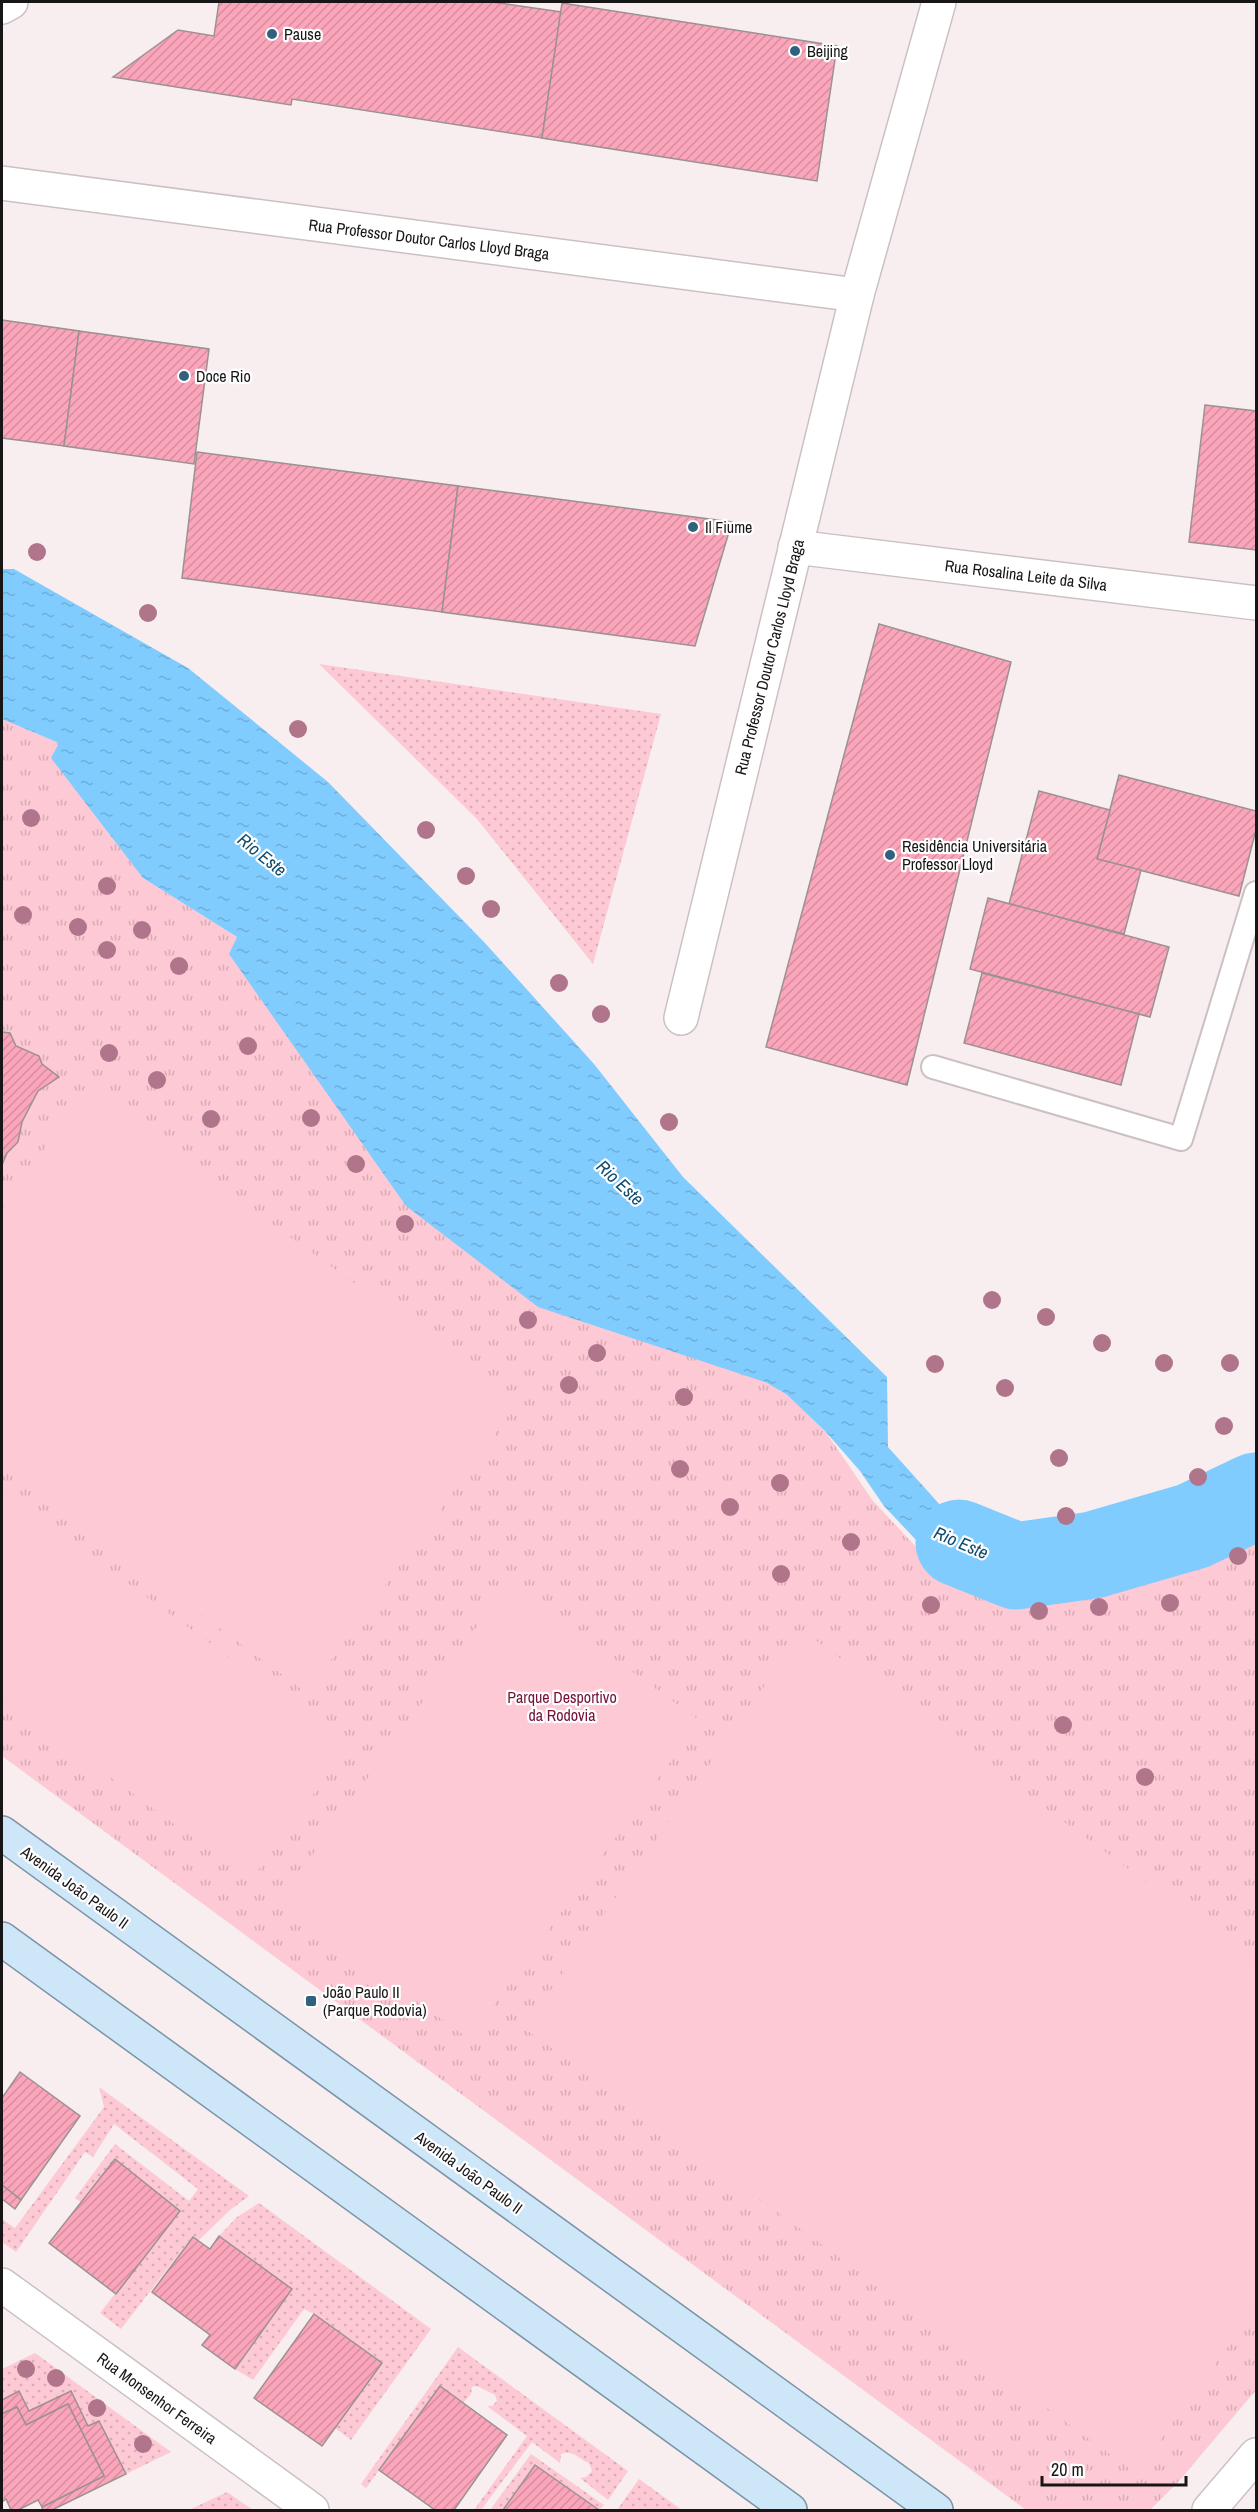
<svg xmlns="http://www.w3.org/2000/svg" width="1258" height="2512" font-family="'Archivo Narrow',sans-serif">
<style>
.grass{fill:url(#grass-dots)}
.park{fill:url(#park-tufts)}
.pitch{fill:#fdc9d4}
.water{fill:url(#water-ripples)}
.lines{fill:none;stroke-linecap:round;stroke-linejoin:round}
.river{stroke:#80ccfe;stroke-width:87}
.building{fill:url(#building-hatch);stroke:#9b9193;stroke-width:1.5}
.service-casing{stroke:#cbc1c3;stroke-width:26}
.minor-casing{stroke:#cbc1c3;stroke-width:36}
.tertiary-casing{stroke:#cbc1c3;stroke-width:36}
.primary-casing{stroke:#7a93a6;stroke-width:36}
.service{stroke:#fff;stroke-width:22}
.minor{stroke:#fff;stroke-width:33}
.tertiary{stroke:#fff;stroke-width:33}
.primary{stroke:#cee7f8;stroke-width:33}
.tree{fill:#b0758b}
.poi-dot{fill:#326180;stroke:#fefefe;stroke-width:2}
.labels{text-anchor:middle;stroke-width:4.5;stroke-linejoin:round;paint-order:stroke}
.poi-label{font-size:16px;fill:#181516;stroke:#fefefe;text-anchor:start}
.street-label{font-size:16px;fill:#181516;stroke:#fefefe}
.park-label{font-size:16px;fill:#751239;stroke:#fefefe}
.water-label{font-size:18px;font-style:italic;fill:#0f4b6c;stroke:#fefefe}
</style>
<defs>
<pattern id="grass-dots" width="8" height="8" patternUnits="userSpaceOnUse" patternTransform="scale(1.5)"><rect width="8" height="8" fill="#fdc9d4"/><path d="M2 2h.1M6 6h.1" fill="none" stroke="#d8acb5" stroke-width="1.8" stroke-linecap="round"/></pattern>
<pattern id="park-tufts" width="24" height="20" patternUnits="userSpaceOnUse" patternTransform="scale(1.5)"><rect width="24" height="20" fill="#fdc9d4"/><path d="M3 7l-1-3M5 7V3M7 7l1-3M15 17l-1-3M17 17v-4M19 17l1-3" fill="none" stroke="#d8acb5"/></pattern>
<pattern id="water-ripples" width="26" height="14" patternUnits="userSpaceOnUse" patternTransform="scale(1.5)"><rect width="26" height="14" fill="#80ccfe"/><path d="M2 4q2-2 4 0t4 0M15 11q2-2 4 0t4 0" fill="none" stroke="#6eaed9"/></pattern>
<pattern id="building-hatch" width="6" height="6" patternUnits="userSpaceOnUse" patternTransform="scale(1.5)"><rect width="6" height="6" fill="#fba5ba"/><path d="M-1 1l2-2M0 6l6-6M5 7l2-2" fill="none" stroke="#d68d9f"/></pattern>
</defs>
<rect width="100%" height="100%" fill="#f8eef0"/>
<g class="grass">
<path d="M319 664 661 714 593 964 477 819Z"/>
<path d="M99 2087 249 2196 230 2210 198 2241 192 2237 121 2329 100 2313 180 2210 115 2159 81 2202 75 2198 115 2144 189 2201 198 2189 114 2124 93 2157 85 2152 16 2252 2 2242V2219L15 2228 104 2107Z"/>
<path d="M259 2203 431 2329 351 2440 335 2428 382 2362 314 2314 304 2309 253 2380 235 2369 292 2289 219 2236 237 2217Z"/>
<path d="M458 2347 628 2471 608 2500 580 2478 586 2477 592 2471 589 2463C579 2459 573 2449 561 2454L560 2463 532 2442 481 2510H474L527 2436 487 2406H492L497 2401 495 2395 477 2386 472 2387 471 2394 463 2403 440 2387 366 2488 361 2484Z"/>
<path d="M35 2353 171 2452 126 2474 100 2421 88 2426 71 2391 29 2411 19 2392 2 2400V2369Z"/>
<path d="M531 2454 604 2505 599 2510 536 2465 503 2510H490Z"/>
<path d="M639 2479 682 2510H617Z"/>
<path d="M227 2492 253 2510H189Z"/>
</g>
<path class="park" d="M2 719 59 743 143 878 237 937 765 1382 786 1394 825 1431 873 1501 934 1566 974 1584 1052 1580 1174 1544 1256 1515V2390L1179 2481 1150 2510H1026L2 1756Z"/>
<g class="pitch">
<path d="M86 1089 518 1402 307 1693 2 1467V1209Z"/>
<path d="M2 1491 349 1745 251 1880 2 1698Z"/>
<path d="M509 1582 700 1721 469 2039 279 1901Z"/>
<path d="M803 1631 1256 1962V2308L1136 2473 524 2028Z"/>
</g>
<path class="water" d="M2 569H14L188 668 328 782 484 942 594 1064 683 1177 887 1377 888 1447 959 1526 1038 1543 1256 1470V1496L1193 1526 1074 1557 1001 1574 943 1561 916 1540 884 1506 860 1471 825 1431 786 1394 765 1382 538 1307 406 1206 229 954 237 937 143 878 51 758 59 743 2 719Z"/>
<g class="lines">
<path class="river" d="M959 1543 1016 1566 1093 1555 1193 1526 1256 1496"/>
</g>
<g class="building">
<path d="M219 2H492L561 12 542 138 292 99 291 105 113 77 178 30 214 36Z"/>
<path d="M562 3 837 46 817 181 542 138Z"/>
<path d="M2 320 79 331 64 446 2 438Z"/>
<path d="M79 331 209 349 194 464 64 446Z"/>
<path d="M1205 405 1256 411V550L1189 542Z"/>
<path d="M197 452 458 486 442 612 182 578Z"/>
<path d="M458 486 732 522 695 646 442 612Z"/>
<path d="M879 624 1011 662 907 1085 766 1047Z"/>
<path d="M1119 775 1256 811V830L1239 896 1097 859Z"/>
<path d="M1039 791 1110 810 1097 859 1141 870 1124 934 1009 904Z"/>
<path d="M988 898 1169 947 1150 1017 970 969Z"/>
<path d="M982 973 1139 1014 1121 1085 964 1043Z"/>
<path d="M2 1032 10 1033 16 1046 39 1056 42 1064 59 1077 38 1091 22 1122 18 1142 7 1153 2 1165Z"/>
<path d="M20 2072 80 2116 21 2200 2 2185V2098Z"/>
<path d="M115 2159 180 2211 116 2294 49 2243Z"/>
<path d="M2 2185 21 2200 15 2209 2 2199Z"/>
<path d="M219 2236 292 2289 235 2369 202 2345 210 2335 152 2292 193 2237 210 2249Z"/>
<path d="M314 2314 382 2363 322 2446 254 2398Z"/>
<path d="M440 2386 507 2435 454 2510H435L379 2470Z"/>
<path d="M19 2391 29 2411 71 2391 88 2426 99 2421 126 2474 52 2510H43L42 2507 104 2476 68 2404 26 2425 17 2407 2 2414V2400Z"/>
<path d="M68 2404 104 2476 42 2507 38 2500 18 2510H11L6 2499 2 2502V2414L17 2407 26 2425Z"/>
<path d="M535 2465 599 2510H503Z"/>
</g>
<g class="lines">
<g class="service-casing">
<path id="service" d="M933 1067 1181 1139 1256 893"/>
</g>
<g class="minor-casing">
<g id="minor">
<path d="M2 183 857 295"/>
<path d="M795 547 1256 603"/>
<path d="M681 1018 857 295 939 2"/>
<path d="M2 2285 312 2510"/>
<path d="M1209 2510 1256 2455"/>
</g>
</g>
<g class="tertiary-casing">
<path id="tertiary" d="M2 7 11 2"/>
</g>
<g class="primary-casing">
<g id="primary">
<path d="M2 1833 936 2510"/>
<path d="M2 1939 790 2510"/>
</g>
</g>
<use href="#service" class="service"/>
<use href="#minor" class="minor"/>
<use href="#tertiary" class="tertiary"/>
<use href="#primary" class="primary"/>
</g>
<g class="tree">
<circle cx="37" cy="552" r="9"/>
<circle cx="148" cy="613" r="9"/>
<circle cx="298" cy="729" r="9"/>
<circle cx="31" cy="818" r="9"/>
<circle cx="426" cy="830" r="9"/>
<circle cx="466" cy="876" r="9"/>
<circle cx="107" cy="886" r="9"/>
<circle cx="491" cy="909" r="9"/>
<circle cx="23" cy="915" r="9"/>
<circle cx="78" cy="927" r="9"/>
<circle cx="142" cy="930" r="9"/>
<circle cx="107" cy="950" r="9"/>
<circle cx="179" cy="966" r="9"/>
<circle cx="559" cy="983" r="9"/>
<circle cx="601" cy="1014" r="9"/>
<circle cx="248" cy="1046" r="9"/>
<circle cx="109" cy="1053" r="9"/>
<circle cx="157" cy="1080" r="9"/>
<circle cx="311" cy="1118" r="9"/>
<circle cx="211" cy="1119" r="9"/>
<circle cx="669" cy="1122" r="9"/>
<circle cx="356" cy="1164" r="9"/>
<circle cx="405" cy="1224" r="9"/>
<circle cx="992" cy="1300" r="9"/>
<circle cx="1046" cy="1317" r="9"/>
<circle cx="528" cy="1320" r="9"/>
<circle cx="1102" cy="1343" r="9"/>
<circle cx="597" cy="1353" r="9"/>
<circle cx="1164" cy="1363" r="9"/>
<circle cx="1230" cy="1363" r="9"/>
<circle cx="935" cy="1364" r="9"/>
<circle cx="569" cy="1385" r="9"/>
<circle cx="1005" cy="1388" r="9"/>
<circle cx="684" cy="1397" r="9"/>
<circle cx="1224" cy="1426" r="9"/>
<circle cx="1059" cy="1458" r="9"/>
<circle cx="680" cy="1469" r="9"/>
<circle cx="1198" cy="1477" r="9"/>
<circle cx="780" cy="1483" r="9"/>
<circle cx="730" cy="1507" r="9"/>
<circle cx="1066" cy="1516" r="9"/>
<circle cx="851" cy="1542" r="9"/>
<circle cx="1238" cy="1556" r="9"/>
<circle cx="781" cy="1574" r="9"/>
<circle cx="1170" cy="1603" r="9"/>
<circle cx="931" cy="1605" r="9"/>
<circle cx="1099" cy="1607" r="9"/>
<circle cx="1039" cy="1611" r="9"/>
<circle cx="1063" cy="1725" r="9"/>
<circle cx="1145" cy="1777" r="9"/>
<circle cx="26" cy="2369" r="9"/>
<circle cx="56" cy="2378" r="9"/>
<circle cx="97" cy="2408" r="9"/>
<circle cx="143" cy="2444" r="9"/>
</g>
<g class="poi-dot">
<circle cx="272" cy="34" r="6"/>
<circle cx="795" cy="51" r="6"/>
<circle cx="184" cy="376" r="6"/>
<circle cx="693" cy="527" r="6"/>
<circle cx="890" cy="855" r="6"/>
<rect x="305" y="1995" width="12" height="12" rx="3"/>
</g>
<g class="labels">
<g class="poi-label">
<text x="284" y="40">Pause</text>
<text x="807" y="57">Beijing</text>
<text x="196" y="382">Doce Rio</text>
<text x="705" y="533">Il Fiume</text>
<text x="902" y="852">Residência Universitária<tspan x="902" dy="18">Professor Lloyd</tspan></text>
<text x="323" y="1998">João Paulo II<tspan x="323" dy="18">(Parque Rodovia)</tspan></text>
</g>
<g class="street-label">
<text transform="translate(429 239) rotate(7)" y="6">Rua Professor Doutor Carlos Lloyd Braga</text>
<text transform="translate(1026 575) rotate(7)" y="6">Rua Rosalina Leite da Silva</text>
<text transform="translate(769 657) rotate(-76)" y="6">Rua Professor Doutor Carlos Lloyd Braga</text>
<text transform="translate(75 1887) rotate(36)" y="6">Avenida João Paulo II</text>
<text transform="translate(469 2172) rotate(36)" y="6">Avenida João Paulo II</text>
<text transform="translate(157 2398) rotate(36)" y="6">Rua Monsenhor Ferreira</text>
</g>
<g class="park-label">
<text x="562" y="1703">Parque Desportivo<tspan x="562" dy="18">da Rodovia</tspan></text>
</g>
<g class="water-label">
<text transform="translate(262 855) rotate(39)" y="6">Rio Este</text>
<text transform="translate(620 1183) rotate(43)" y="6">Rio Este</text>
<text transform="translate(961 1543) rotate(23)" y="6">Rio Este</text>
</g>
</g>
<rect width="1258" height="2512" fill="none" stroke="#181516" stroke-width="6"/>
<path d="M1042 2476v9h144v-9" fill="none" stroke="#181516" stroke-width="3"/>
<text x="1051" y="2476" font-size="18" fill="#181516" stroke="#fefefe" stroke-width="4.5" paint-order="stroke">20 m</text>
</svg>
